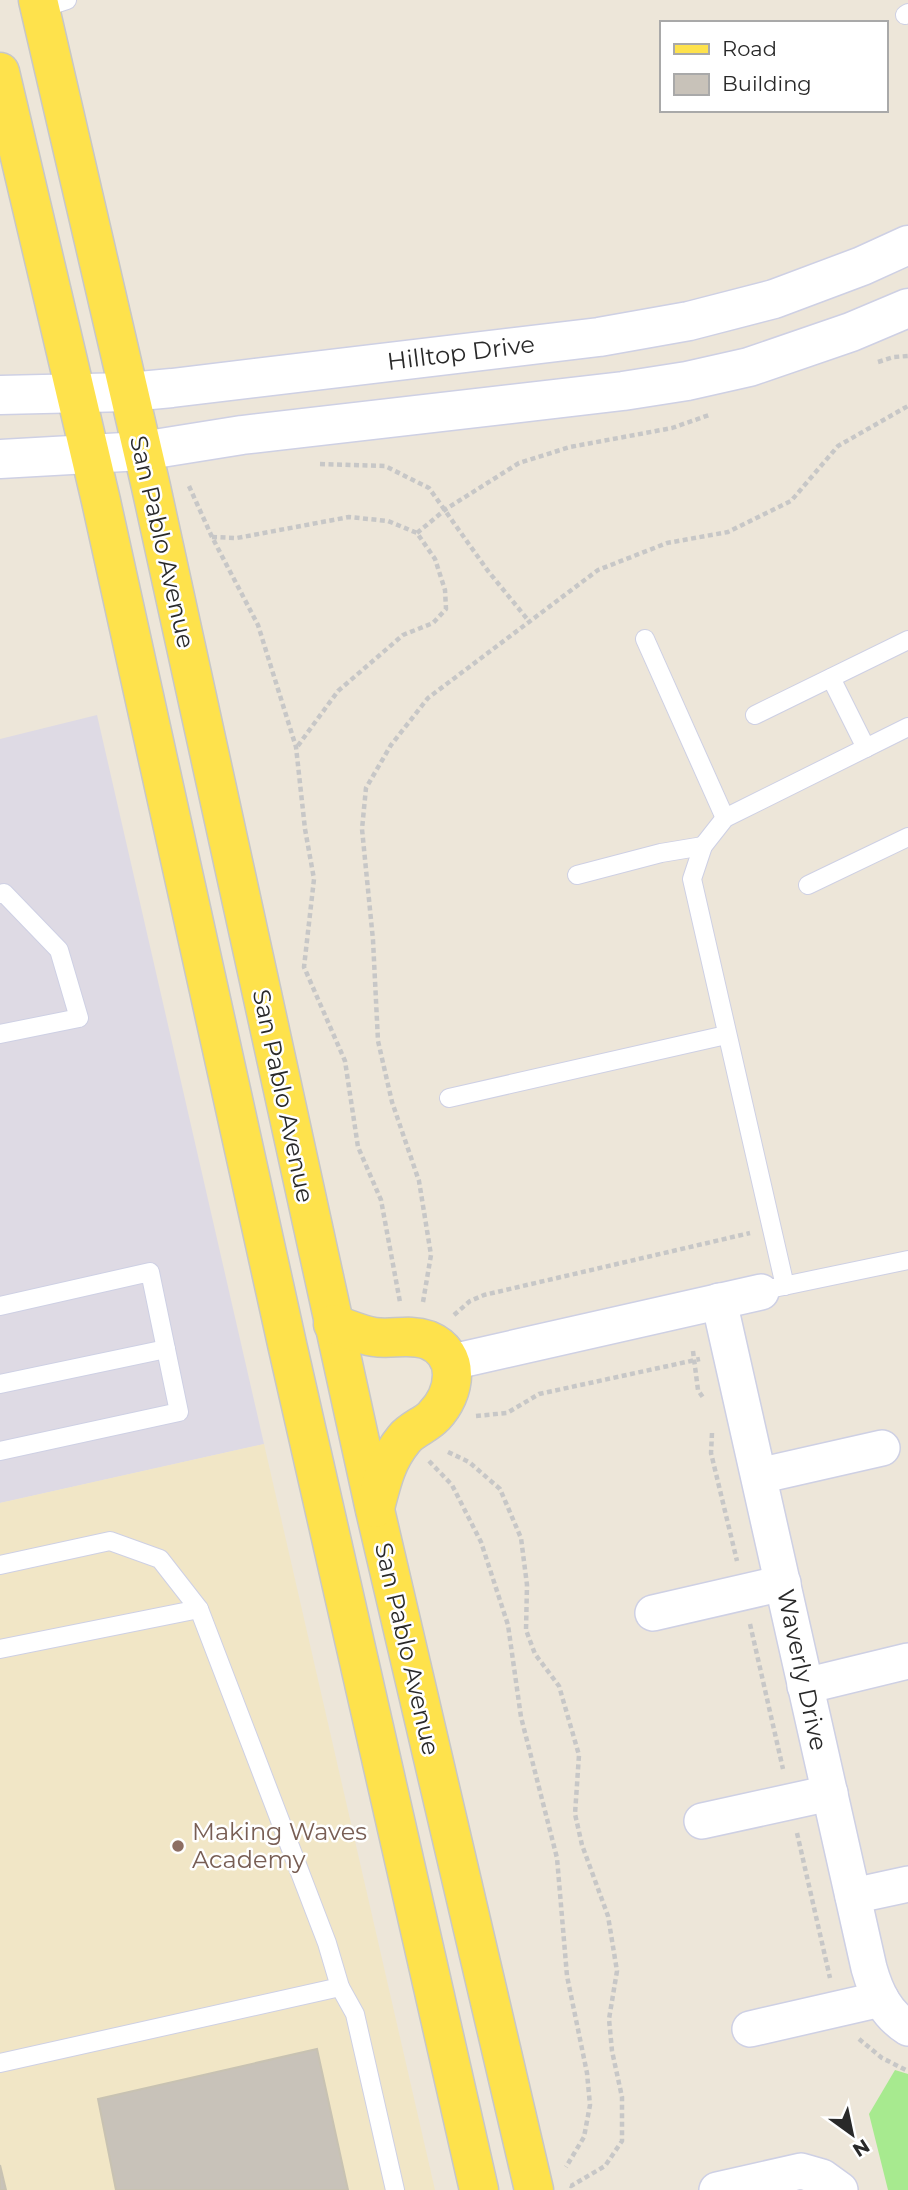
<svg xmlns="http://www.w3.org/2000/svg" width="908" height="2190" font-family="Montserrat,sans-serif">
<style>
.industrial{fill:#dedae4}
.education{fill:#f1e6c6}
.green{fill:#a7ea8f}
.building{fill:#c8c2b9;stroke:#c8c2b2;stroke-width:2}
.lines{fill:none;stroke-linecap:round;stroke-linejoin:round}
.lane-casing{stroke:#ced0e4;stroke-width:20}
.street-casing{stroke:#ced0e4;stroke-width:38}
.secondary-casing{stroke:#ced0e4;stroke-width:41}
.primary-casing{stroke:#c7c7c7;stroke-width:41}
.path{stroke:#c7c7c7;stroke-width:4.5;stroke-dasharray:5 3.5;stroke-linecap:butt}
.lane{stroke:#fff;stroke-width:18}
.street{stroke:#fff;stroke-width:35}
.secondary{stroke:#fff;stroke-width:38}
.primary{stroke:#fee24c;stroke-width:38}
.education-dot{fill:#8d6e63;stroke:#fff;stroke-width:2.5}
.labels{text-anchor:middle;stroke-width:5;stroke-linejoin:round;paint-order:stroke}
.street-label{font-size:24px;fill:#292929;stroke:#fff}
.education-label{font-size:24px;fill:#785e54;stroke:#fff;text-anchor:start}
</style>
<rect width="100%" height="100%" fill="#ede6d9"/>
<path class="industrial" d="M97 715 264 1444 0 1503V739Z"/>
<path class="education" d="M264 1444 435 2190H0V1503Z"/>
<path class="green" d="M895 2070 908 2074V2190H888L869 2114Z"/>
<g class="building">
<path d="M317 2049 348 2190H116L98 2099Z"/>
<path d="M0 2165 6 2190H0Z"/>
</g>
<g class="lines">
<g class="lane-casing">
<g id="lane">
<path d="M40 9 67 0"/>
<path d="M905 15 908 13"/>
<path d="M645 639 725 818"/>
<path d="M831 678 866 748"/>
<path d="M755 715 908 640"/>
<path d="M577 875 661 853 703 846"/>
<path d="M808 885 908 837"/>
<path d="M0 894 4 893 59 950 79 1018 0 1034"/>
<path d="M449 1098 726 1035"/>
<path d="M785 1286 692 879 703 846 725 818 908 727"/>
<path d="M774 1288 908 1260"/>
<path d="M0 1306 150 1272 179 1412 0 1451"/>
<path d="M0 1384 166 1349"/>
<path d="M0 1565 110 1541 160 1559 199 1609 327 1943 340 1987"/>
<path d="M0 1649 199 1609"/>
<path d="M0 2063 340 1987 355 2014 395 2190"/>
</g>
</g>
<g class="street-casing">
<g id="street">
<path d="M719 1301 869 1968C876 1993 886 2014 908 2028"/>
<path d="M452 1362 761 1292"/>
<path d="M759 1476 882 1448"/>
<path d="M653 1613 783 1583"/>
<path d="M805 1686 908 1661"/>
<path d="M702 1821 830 1793"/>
<path d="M853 1896 908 1884"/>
<path d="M750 2029 881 1999"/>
<path d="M717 2190 801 2171 822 2177 840 2190"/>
</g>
</g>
<g class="secondary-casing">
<g id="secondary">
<path d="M0 395 129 392 172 388 599 337 689 321 774 299 862 266 908 245"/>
<path d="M0 459 142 451 242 435 623 391 687 381 749 367 851 332 908 308"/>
</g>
</g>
<g class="primary-casing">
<g id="primary">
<path d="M38 0 151 487 375 1510 534 2190"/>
<path d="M0 72 101 501 287 1344 479 2190"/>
<path d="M333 1324C346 1328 361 1335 374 1337 393 1340 408 1333 428 1340 462 1354 456 1393 434 1416 426 1425 412 1429 404 1439 386 1461 382 1481 375 1508"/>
</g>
</g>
<g class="path">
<path d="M878 362 894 357 908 356"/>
<path d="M320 464 385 466 429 488 488 571 528 620"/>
<path d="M189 486 212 537 258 625 296 747 305 829 314 879 304 967 345 1061 358 1147 381 1200 400 1302"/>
<path d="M417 533 446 509 519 463 570 447 672 428 709 415"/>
<path d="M212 537 237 538 349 517 388 521 417 533 435 559 445 590 446 609 433 623 403 635 338 691 297 747"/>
<path d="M423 1302 431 1255 419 1181 392 1102 378 1041 373 940 362 829 366 788 391 745 428 698 598 570 667 543 728 532 791 501 838 446 908 406"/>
<path d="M454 1315 470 1301 484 1295 750 1233"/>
<path d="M693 1351 698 1390 704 1399"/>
<path d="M476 1416 507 1413 539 1394 700 1359"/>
<path d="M712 1433 711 1453 737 1561"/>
<path d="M448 1452 469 1462 500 1489 521 1538 527 1585 526 1630 535 1654 559 1686 579 1755 575 1814 582 1845 608 1916 617 1971 609 2019 612 2051 622 2097V2141L605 2166 571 2186 569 2185"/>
<path d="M429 1461 452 1485 481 1542 508 1625 521 1717 557 1858 567 1976 587 2073 590 2105 584 2137 566 2167"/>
<path d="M750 1624 783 1769"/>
<path d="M797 1833 830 1978"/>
<path d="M859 2039 882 2058 908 2071"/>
</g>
<use href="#lane" class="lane"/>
<use href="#street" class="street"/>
<use href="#secondary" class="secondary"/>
<use href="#primary" class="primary"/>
</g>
<circle class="education-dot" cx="178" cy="1846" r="7"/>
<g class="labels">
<g class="street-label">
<text transform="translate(461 353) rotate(-7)" y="8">Hilltop Drive</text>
<text transform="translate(162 542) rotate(77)" y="8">San Pablo Avenue</text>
<text transform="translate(283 1096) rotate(78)" y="8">San Pablo Avenue</text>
<text transform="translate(407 1649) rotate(77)" y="8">San Pablo Avenue</text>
<text transform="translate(802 1670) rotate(78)" y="8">Waverly Drive</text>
</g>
<g class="education-label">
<text x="192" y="1840">Making Waves<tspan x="192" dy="28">Academy</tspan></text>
</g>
</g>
<rect x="660" y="21" width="228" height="91" fill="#ffffff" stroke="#a9a9a9" stroke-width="2"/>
<rect x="674" y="44" width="35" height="10" fill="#fee24c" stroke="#a9a9a9" stroke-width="2"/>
<text x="722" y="56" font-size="21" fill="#292929">Road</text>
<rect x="674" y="74" width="35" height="21" fill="#c8c2b9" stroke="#a9a9a9" stroke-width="2"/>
<text x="722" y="91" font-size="21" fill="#292929">Building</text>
<g transform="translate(852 2134) rotate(147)" stroke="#ffffff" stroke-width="5" paint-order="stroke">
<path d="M0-5L12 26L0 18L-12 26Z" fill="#292929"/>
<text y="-10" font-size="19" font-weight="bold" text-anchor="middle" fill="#292929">N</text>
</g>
</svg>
